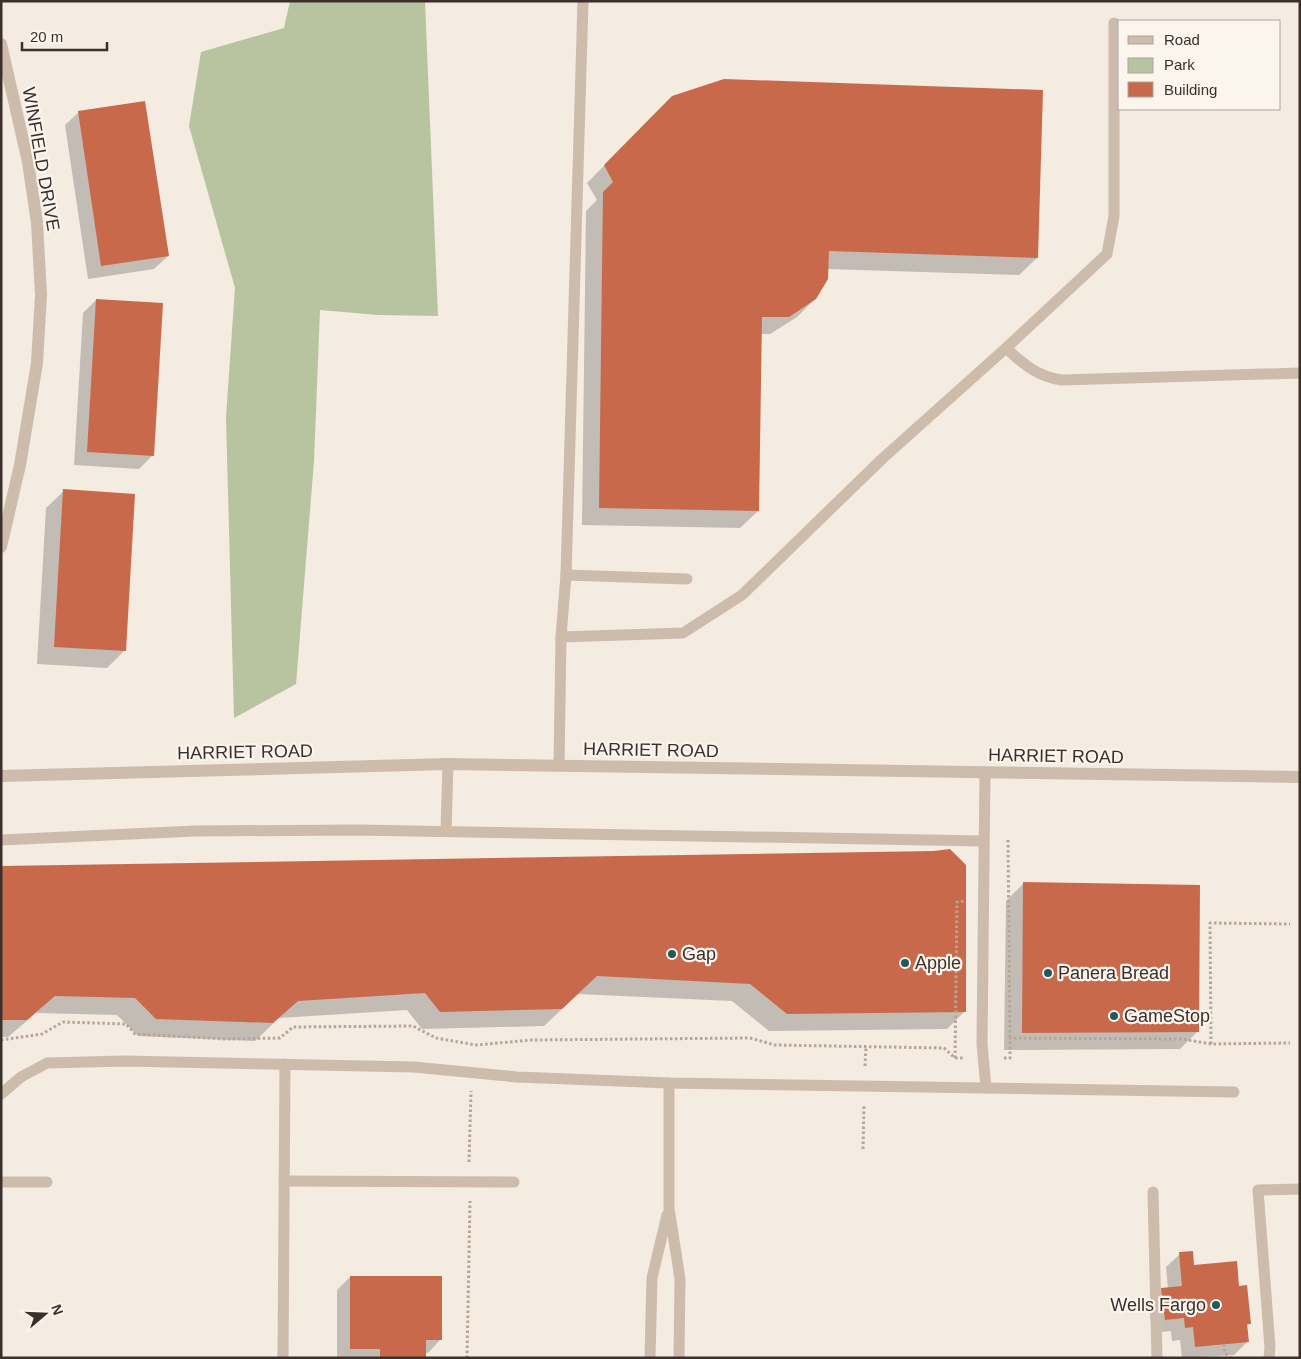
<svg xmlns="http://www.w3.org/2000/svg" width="1301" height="1359" font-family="Helvetica,sans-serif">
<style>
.green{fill:#b8c4a0}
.shadow{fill:#0003}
.building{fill:#c8694b}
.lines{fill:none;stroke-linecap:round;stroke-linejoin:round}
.path{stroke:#b9a596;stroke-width:3;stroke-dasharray:2.5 2.5;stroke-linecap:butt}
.service{stroke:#cdbbac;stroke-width:11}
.minor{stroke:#cdbbac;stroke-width:12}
.poi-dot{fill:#1f5a5e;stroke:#fbf5ee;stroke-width:2}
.labels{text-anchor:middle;stroke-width:4.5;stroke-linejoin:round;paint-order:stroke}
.street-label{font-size:18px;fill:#3b302b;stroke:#fbf5ee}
.poi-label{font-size:18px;fill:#3b302b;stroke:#fbf5ee;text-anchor:start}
</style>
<rect width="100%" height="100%" fill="#f4ebe1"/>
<path class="green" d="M290 1H425L438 316 378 315 320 310 314 461 296 684 234 718 226 417 235 288 189 126 201 52 284 28Z"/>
<g class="shadow">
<path d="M672 97 1037 258 1019 275 827 269 815 299 797 317 770 334H760L758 511 740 528 582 525 586 211 597 200 587 183Z"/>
<path d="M79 112 168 256 154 269 88 279 65 125Z"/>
<path d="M96 300 152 456 139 469 74 465 83 313Z"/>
<path d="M64 491 124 651 107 668 37 664 46 508Z"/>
<path d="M1 867 965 1011 947 1029 769 1031 732 1001 578 994 544 1026 422 1029 407 1010 279 1018 255 1041 138 1036 117 1015 36 1013 8 1037H1Z"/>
<path d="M1023 884 1198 1031 1180 1049 1004 1050 1006 901Z"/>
<path d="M1180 1254 1193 1266 1238 1287 1250 1323 1246 1327 1247 1342 1234 1355 1182 1358 1180 1340 1172 1341 1171 1331 1152 1333 1149 1303 1162 1289H1168L1166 1267Z"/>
<path d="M350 1277 441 1339 428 1353H425V1358H337V1290Z"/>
</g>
<g class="building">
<path d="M724 79 1043 90 1038 258 829 251 828 279 816 299 789 317H762L759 511 599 508 603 192 613 182 604 165 672 96Z"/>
<path d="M145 101 169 256 101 266 78 111Z"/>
<path d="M96 299 163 303 154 456 87 452Z"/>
<path d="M63 489 135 494 126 651 54 647Z"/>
<path d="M950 849 966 865V1012L787 1014 750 984 597 976 562 1009 440 1012 425 993 298 1001 273 1023 156 1019 135 998 55 996 27 1020H1V866L934 851Z"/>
<path d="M1023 882 1200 885 1199 1032 1022 1033Z"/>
<path d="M1193 1251 1194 1265 1237 1261 1239 1286 1247 1285 1251 1324H1247L1249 1342 1195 1347 1193 1327 1185 1328 1184 1318 1165 1320 1161 1288 1182 1286 1179 1252Z"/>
<path d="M350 1276H442V1340H426V1358H380V1349H350Z"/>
</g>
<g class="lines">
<g class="path">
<path d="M1008 840 1010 1038"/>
<path d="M1 1040 42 1034 63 1022 126 1024 135 1034 227 1039 280 1038 293 1027 413 1026 436 1038 476 1045 532 1040 750 1038 775 1045 944 1048 955 1058H963"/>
<path d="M1211 1044 1210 923 1290 924"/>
<path d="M955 1058 957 902 965 901"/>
<path d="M1004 1058H1010V1038L1182 1039 1211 1044 1290 1043"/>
<path d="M865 1066 866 1047"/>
<path d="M863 1149 864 1105"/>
<path d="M469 1162 471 1091"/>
<path d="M1224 1344 1225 1353 1231 1358"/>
<path d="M467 1358 470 1201"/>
</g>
<g class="service">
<path d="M1006 348C1023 364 1038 377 1062 380L1300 373"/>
<path d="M566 575 583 1"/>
<path d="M561 637 566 575 687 579"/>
<path d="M559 766 561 637 683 633 742 595 882 459 1006 348 1107 254 1114 216V23"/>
<path d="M985 772 982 1044 986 1088"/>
<path d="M446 831 448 764"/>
<path d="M1 840 195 831 357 830 983 841"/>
<path d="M669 1083V1208L680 1279 679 1358"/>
<path d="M1 1094 21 1077 47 1063 124 1061 414 1067 517 1077 669 1083 1234 1092"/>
<path d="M284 1181 514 1182"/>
<path d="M1 1182H47"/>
<path d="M1153 1192 1157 1358"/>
<path d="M283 1358 285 1064"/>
<path d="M650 1358 652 1278 667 1215"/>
<path d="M1269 1358 1270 1347 1258 1190 1300 1189"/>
</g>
<g class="minor">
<path d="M1 44 28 162 37 223 41 295 37 363 20 465 1 547"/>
<path d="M1 776 448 764 1300 777"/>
</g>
</g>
<g class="poi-dot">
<circle cx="672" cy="954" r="5"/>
<circle cx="905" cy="963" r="5"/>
<circle cx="1048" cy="973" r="5"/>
<circle cx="1114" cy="1016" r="5"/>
<circle cx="1216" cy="1305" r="5"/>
</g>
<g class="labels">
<g class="street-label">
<text transform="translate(41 159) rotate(80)" y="6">WINFIELD DRIVE</text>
<text transform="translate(651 750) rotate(1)" y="6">HARRIET ROAD</text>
<text transform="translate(245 752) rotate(-1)" y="6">HARRIET ROAD</text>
<text transform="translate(1056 756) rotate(1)" y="6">HARRIET ROAD</text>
</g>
<g class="poi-label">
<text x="682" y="960">Gap</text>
<text x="915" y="969">Apple</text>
<text x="1058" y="979">Panera Bread</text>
<text x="1124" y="1022">GameStop</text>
<text x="1206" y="1311" text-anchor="end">Wells Fargo</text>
</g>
</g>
<rect width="1301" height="1359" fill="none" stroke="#3b302b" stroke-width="5"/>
<rect x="1118" y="20" width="162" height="90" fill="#fbf5ee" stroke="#aea6a0"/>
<rect x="1128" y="36" width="25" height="8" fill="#cdbbac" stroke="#aea6a0"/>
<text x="1164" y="45" font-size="15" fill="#3b302b">Road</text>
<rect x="1128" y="58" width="25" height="15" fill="#b8c4a0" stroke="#aea6a0"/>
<text x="1164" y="70" font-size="15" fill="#3b302b">Park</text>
<rect x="1128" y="82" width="25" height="15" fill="#c8694b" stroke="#aea6a0"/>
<text x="1164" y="95" font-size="15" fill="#3b302b">Building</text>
<g transform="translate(45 1314) rotate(71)" stroke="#fbf5ee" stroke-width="4" paint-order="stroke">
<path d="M0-4L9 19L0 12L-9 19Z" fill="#3b302b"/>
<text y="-8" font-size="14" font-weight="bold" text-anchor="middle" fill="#3b302b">N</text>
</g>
<path d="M22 42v8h85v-8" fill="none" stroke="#3b302b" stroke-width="2.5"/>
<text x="30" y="42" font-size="15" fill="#3b302b" stroke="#fbf5ee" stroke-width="4" paint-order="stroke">20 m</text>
</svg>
